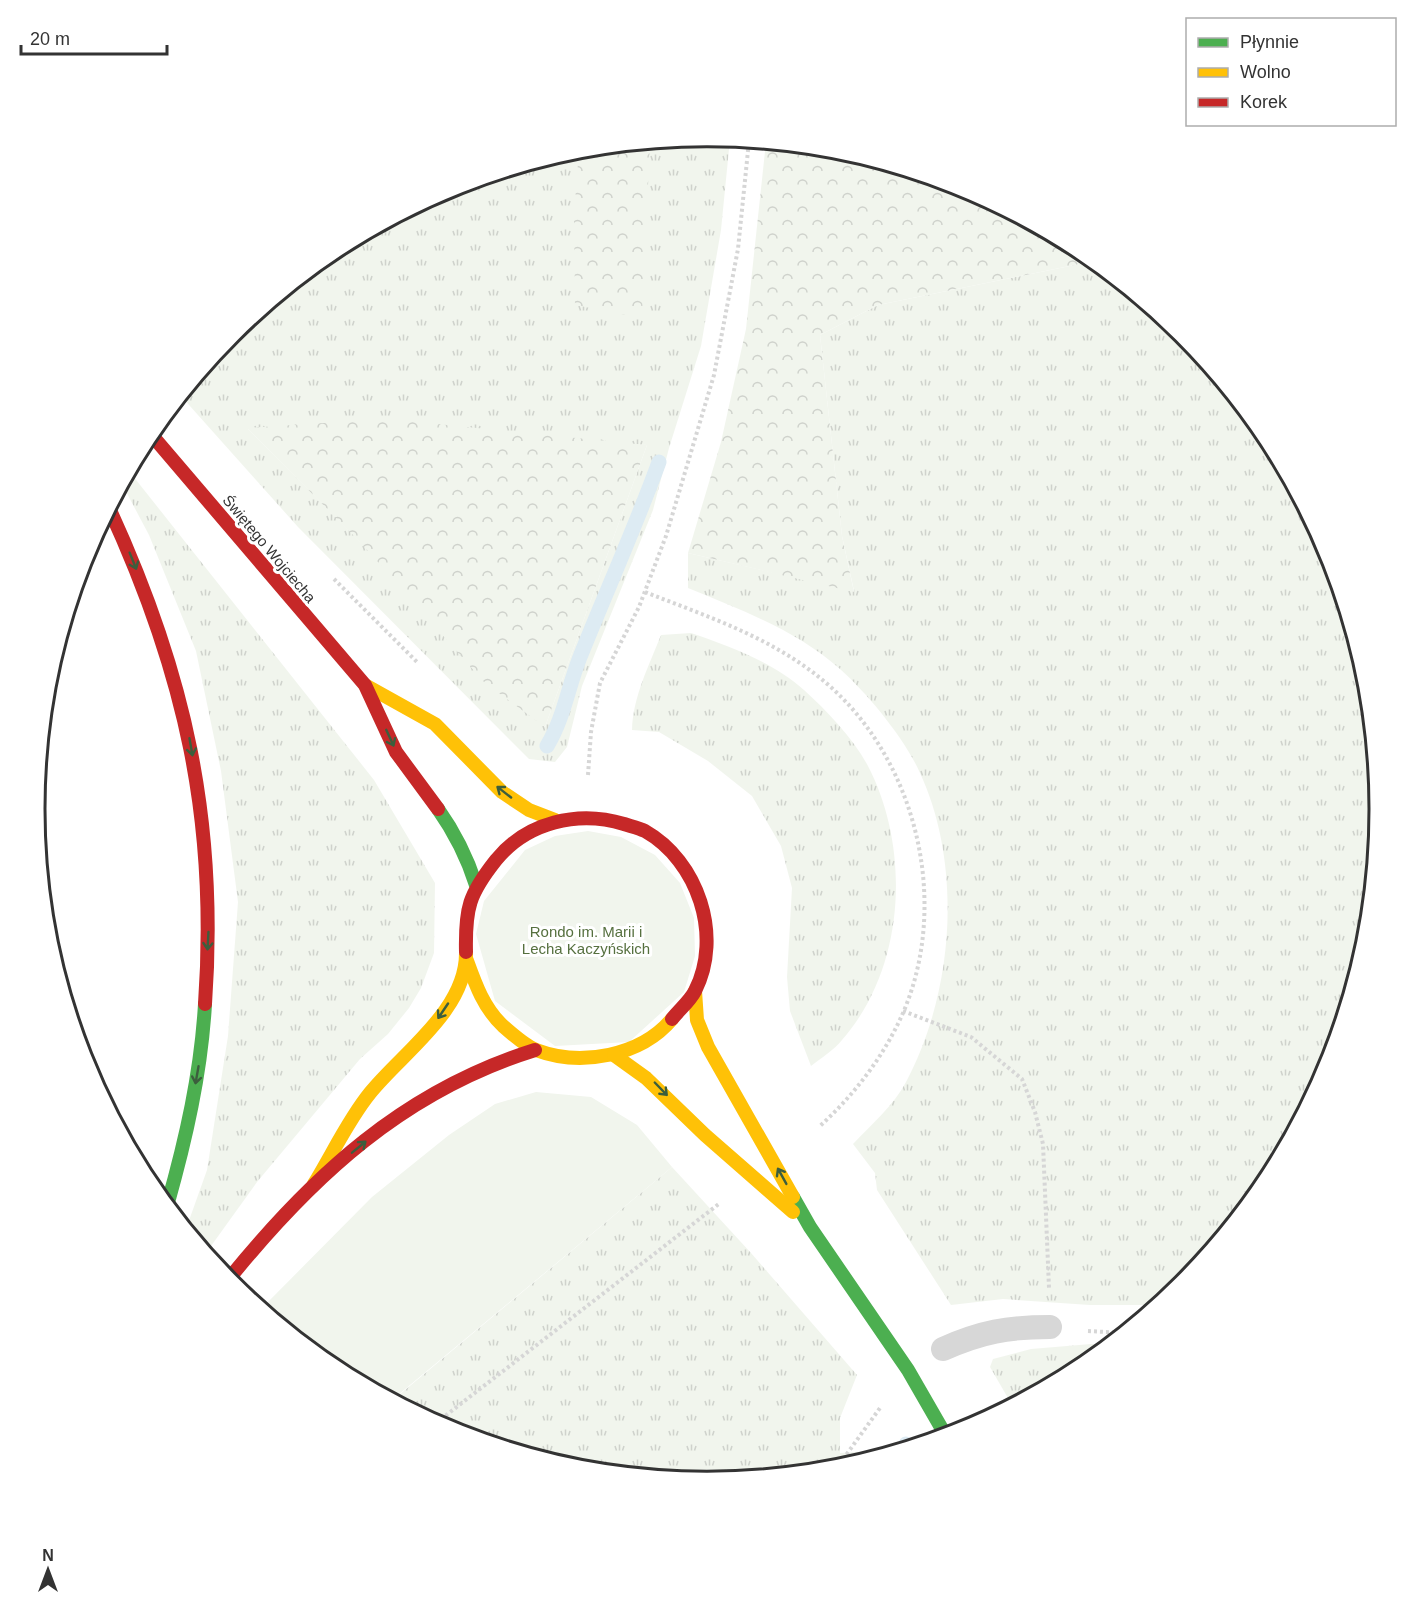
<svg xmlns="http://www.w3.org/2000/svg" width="1414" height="1618" font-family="Arial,sans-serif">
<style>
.grass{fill:url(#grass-tufts);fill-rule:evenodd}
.forest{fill:url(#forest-crowns)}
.garden{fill:#f1f5ed}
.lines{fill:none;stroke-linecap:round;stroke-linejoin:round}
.stream{stroke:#ddebf3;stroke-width:15}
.path{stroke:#d6d6d6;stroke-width:4;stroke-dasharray:3 3;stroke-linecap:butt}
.lane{stroke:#d7d7d7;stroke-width:24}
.fast{stroke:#4caf50;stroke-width:14}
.slow{stroke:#ffc107;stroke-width:14}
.jam{stroke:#c62828;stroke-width:14}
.oneway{stroke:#3c5e3d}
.labels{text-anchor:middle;stroke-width:6;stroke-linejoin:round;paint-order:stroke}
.street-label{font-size:15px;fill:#333;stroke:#fff}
.park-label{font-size:15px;fill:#56703f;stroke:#fff}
.rim{fill:none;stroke:#333;stroke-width:3}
</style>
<defs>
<pattern id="grass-tufts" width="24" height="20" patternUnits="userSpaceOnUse" patternTransform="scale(1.5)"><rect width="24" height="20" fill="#f1f5ed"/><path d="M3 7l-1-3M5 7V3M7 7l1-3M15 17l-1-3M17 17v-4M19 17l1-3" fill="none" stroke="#cfd2cc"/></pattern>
<pattern id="forest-crowns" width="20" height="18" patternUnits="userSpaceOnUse" patternTransform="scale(1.5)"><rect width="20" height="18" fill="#f1f5ed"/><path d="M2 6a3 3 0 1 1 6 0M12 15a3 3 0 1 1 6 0" fill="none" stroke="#cfd2cc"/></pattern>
</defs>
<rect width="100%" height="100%" fill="#fff"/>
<g class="grass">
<path d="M707 137 730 139 721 230 701 346 669 448 653 510 582 686 567 747 555 762 529 759 298 527 181 396 232 333 334 250 450 188 576 149ZM248 429 647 445 545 727Z"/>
<path d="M1094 261 1183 334 1266 436 1328 552 1367 678 1379 809 1367 941 1328 1067 1266 1183 1182 1285 1158 1305H1090L1003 1299 951 1305 877 1190 875 1173 853 1144C871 1125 894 1105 906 1082 954 992 963 866 920 773 905 739 868 694 840 669 796 630 741 610 688 588V553L854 591 842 536 820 335 878 305Z"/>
<path d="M129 471 374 780 435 883 434 953 421 988 409 1008 388 1034 360 1059 257 1182 206 1253 186 1229 207 1170 228 1036 238 902 221 771 196 651 149 535 122 484Z"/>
<path d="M691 633C729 646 773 662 804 690 827 711 853 738 868 766 911 849 906 967 842 1040 834 1050 821 1058 811 1066L790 1011 787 977 792 888 781 846 752 796 708 761 659 732 632 730C633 696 649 666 661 635Z"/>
<path d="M672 1167 751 1253 857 1375 840 1418V1453L890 1450 892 1452 838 1469 707 1481 575 1469 449 1430 393 1400Z"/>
<path d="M1091 1344H1110L1080 1368 1012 1405 990 1367 993 1359 1031 1349Z"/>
</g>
<g class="forest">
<path d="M650 142 642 318 575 305 574 216 579 149Z"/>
<path d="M766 142 839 149 965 188 1081 250 1094 261 878 305 820 335 842 536 854 592 688 553 721 442 746 329Z"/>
<path d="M386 419 647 445 545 727 484 682 361 543 247 428Z"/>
</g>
<g class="garden">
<path d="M588 831 621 837 655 855 680 883 694 918 695 956 684 992 629 1042 555 1046 495 1001 476 934 484 901 525 850 555 836Z"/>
<path d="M536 1092 591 1097 637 1125 672 1167 392 1400 333 1368 261 1309 372 1197 449 1135 495 1104Z"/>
</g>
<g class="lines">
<g class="stream">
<path d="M547 746C564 718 568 687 580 657 606 592 635 528 659 462"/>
<path d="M906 1444 908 1448"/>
</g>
<g class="path">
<path d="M334 579 418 663"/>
<path d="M645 592C711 618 780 640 834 690 919 769 949 906 903 1013 884 1056 855 1094 820 1126"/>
<path d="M588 775 591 732 600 683 639 607 666 536 714 375 738 249 749 141"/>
<path d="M903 1011 971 1037 1022 1079 1035 1112 1043 1144 1049 1288"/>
<path d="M1088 1331 1123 1333"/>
<path d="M436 1423 720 1203"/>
<path d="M836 1469 880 1408"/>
</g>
<path class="lane" d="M943 1349C981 1332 1008 1327 1050 1327"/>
<g class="fast">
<path d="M438 809C455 833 467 857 476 885"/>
<path d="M793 1197 810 1227 908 1370 946 1436"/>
<path d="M167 1206C186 1139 201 1073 205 1004"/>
</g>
<g class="slow">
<path d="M365 685 435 724 502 792 529 810 555 820"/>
<path d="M466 958C475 983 483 1007 503 1026 512 1034 526 1046 536 1050 581 1067 641 1056 672 1019"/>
<path d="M695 991 697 1020 708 1047 793 1197"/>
<path d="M614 1055 646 1078 705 1135 793 1212"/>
<path d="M314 1184C332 1155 348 1120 370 1093 402 1053 467 1010 466 952"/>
</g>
<g class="jam">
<path d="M150 433 365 685 396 752 438 809"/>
<path d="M109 508C185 673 218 821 205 1004"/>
<path d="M466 952C465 908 469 894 496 860 527 822 578 810 624 824 630 826 639 828 645 831 698 861 723 936 695 991 690 1001 679 1010 672 1019"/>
<path d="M228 1280C313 1175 404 1091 535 1050"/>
</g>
</g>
<defs><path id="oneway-shaft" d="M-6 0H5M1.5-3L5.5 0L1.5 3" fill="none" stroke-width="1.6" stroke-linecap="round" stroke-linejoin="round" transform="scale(1.5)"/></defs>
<g class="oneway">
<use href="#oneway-shaft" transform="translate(133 561) rotate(68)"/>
<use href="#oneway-shaft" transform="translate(390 738) rotate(65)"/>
<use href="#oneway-shaft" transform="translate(191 747) rotate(80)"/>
<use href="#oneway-shaft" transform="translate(504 792) rotate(-142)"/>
<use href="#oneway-shaft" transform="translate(208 941) rotate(93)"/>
<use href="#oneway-shaft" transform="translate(443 1011) rotate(124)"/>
<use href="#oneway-shaft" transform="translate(197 1075) rotate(100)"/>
<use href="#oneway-shaft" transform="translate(661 1089) rotate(46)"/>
<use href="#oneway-shaft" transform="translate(359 1147) rotate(-39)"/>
<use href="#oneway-shaft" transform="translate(782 1176) rotate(-119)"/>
</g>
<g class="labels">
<g class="street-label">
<text transform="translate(269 549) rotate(50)" y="5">Świętego Wojciecha</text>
</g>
<g class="park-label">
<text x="586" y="937">Rondo im. Marii i<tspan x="586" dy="17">Lecha Kaczyńskich</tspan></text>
</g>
</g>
<path d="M0 0H1414V1618H0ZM45 809a662 662 0 1 1 1324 0a662 662 0 1 1-1324 0Z" fill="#fff" fill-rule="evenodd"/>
<path class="rim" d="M45 809a662 662 0 1 1 1324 0a662 662 0 1 1-1324 0Z"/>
<rect x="1186" y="18" width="210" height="108" fill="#ffffff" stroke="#adadad" stroke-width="1.5"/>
<rect x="1198" y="38" width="30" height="9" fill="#4caf50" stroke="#adadad" stroke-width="1.5"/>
<text x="1240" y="48" font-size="18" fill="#333333">Płynnie</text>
<rect x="1198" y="68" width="30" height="9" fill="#ffc107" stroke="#adadad" stroke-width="1.5"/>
<text x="1240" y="78" font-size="18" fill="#333333">Wolno</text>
<rect x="1198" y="98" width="30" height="9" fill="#c62828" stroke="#adadad" stroke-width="1.5"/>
<text x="1240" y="108" font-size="18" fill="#333333">Korek</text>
<g transform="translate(48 1570)" stroke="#ffffff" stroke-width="4.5" paint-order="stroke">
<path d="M0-4.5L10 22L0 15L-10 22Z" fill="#333333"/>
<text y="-9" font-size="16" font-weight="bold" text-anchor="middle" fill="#333333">N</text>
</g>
<path d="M21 45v9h146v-9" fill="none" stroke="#333333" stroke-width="3"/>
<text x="30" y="45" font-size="18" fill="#333333" stroke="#ffffff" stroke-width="4.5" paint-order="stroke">20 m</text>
</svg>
